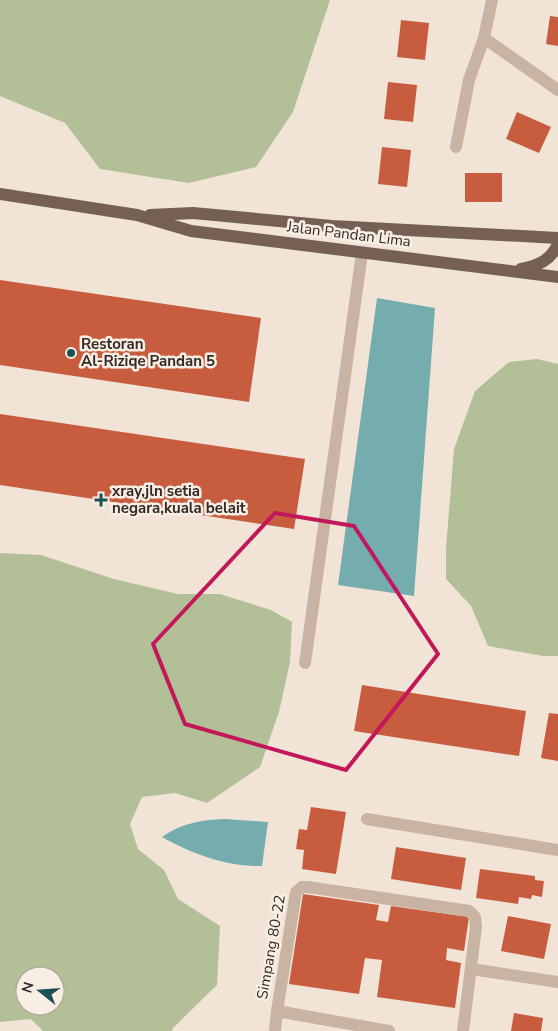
<svg xmlns="http://www.w3.org/2000/svg" width="558" height="1031" font-family="'Nunito Sans',sans-serif">
<style>
.green{fill:#b3c097;fill-rule:evenodd}
.water{fill:#75adae}
.building{fill:#c75d3e}
.lines{fill:none;stroke-linecap:round;stroke-linejoin:round}
.minor{stroke:#c9b3a3;stroke-width:12}
.major{stroke:#766056;stroke-width:12}
.marked{fill:none;stroke:#c2185b;stroke-width:4;stroke-linejoin:round}
.poi-dot{fill:#1a5255;stroke:#f9eee3;stroke-width:2}
.labels{text-anchor:middle;stroke-width:5;stroke-linejoin:round;paint-order:stroke}
.street-label{font-size:15px;fill:#332925;stroke:#f9eee3}
.poi-label{font-size:15px;font-weight:bold;fill:#332925;stroke:#f9eee3;text-anchor:start}
</style>
<rect width="100%" height="100%" fill="#f1e4d7"/>
<g class="green">
<path d="M0 0H330L293 112 256 167 189 183 100 169 65 123 0 96Z"/>
<path d="M537 359 558 364V656H543L488 646 471 606 446 579V548L454 449 475 391 509 362Z"/>
<path d="M0 553 41 555 114 579 178 594H220L271 610 292 622 290 662 279 712 260 767 207 803 175 793 142 797 130 824 138 849 164 870 178 899 220 926 217 985 173 1028 172 1031H43L31 1019 0 1022ZM25 976H55V1006H25Z"/>
</g>
<g class="water">
<path d="M377 298 435 308 414 596 338 585Z"/>
<path d="M225 819 268 822 262 866C227 867 192 854 162 837 182 823 201 820 225 819Z"/>
</g>
<g class="building">
<path d="M550 16 558 17V46L546 44Z"/>
<path d="M401 20 429 23 425 60 397 57Z"/>
<path d="M388 82 417 85 413 122 384 119Z"/>
<path d="M517 112 551 127 539 153 506 139Z"/>
<path d="M382 147 411 150 407 187 378 184Z"/>
<rect x="465" y="173" width="37" height="29"/>
<path d="M0 280 261 318 249 402 0 365Z"/>
<path d="M0 414 305 459 294 529 0 485Z"/>
<path d="M362 685 526 711 519 756 354 731Z"/>
<path d="M549 713 558 714V761L541 758Z"/>
<path d="M311 807 346 812 336 874 302 869 304 850 296 849 299 829 307 830Z"/>
<path d="M396 847 466 858 461 890 391 879Z"/>
<path d="M480 869 535 876V880L544 881 542 897 532 895 531 899 519 897 518 904 476 898Z"/>
<path d="M303 894 379 905 376 920 388 922 391 906 469 917 464 951 447 948 446 960 461 963 455 1008 377 997 382 960 365 958 359 994 289 984Z"/>
<path d="M508 916 551 924 544 959 501 951Z"/>
<path d="M514 1013 543 1018 541 1031H511Z"/>
</g>
<g class="lines">
<g class="minor">
<path d="M484 38 558 90"/>
<path d="M456 147 469 80 484 38 492 0"/>
<path d="M305 663 362 253"/>
<path d="M367 819 558 850"/>
<path d="M471 969 558 982"/>
<path d="M275 1031 277 1011"/>
<path d="M389 1031 277 1011 296 892 302 887H308L469 911 475 917 476 927 463 1031"/>
</g>
<g class="major">
<path d="M0 194 137 215 191 231 558 277"/>
<path d="M150 215 193 213 332 226 558 238"/>
<path d="M521 269C538 266 551 260 558 244"/>
</g>
</g>
<path class="marked" d="M275 513 354 526 438 654 346 770 185 724 153 644Z"/>
<g class="poi-dot">
<circle cx="71" cy="353" r="5"/>
<path d="M98.5 492.5h5v5h5v5h-5v5h-5v-5h-5v-5h5z"/>
</g>
<g class="labels">
<g class="street-label">
<text transform="translate(349 234) rotate(7)" y="5">Jalan Pandan Lima</text>
<text transform="translate(271 947) rotate(-80)" y="5">Simpang 80-22</text>
</g>
<g class="poi-label">
<text x="81" y="349">Restoran<tspan x="81" dy="17">Al-Riziqe Pandan 5</tspan></text>
<text x="112" y="496">xray,jln setia<tspan x="112" dy="17">negara,kuala belait</tspan></text>
</g>
</g>
<g transform="translate(40 991) rotate(287)"><circle r="24" fill="#f9eee3" stroke="#aa9f97"/>
<path d="M0-4L9 19L0 12L-9 19Z" fill="#1a5255"/>
<text y="-8" font-size="14" font-weight="bold" text-anchor="middle" fill="#332925">N</text>
</g>
</svg>
